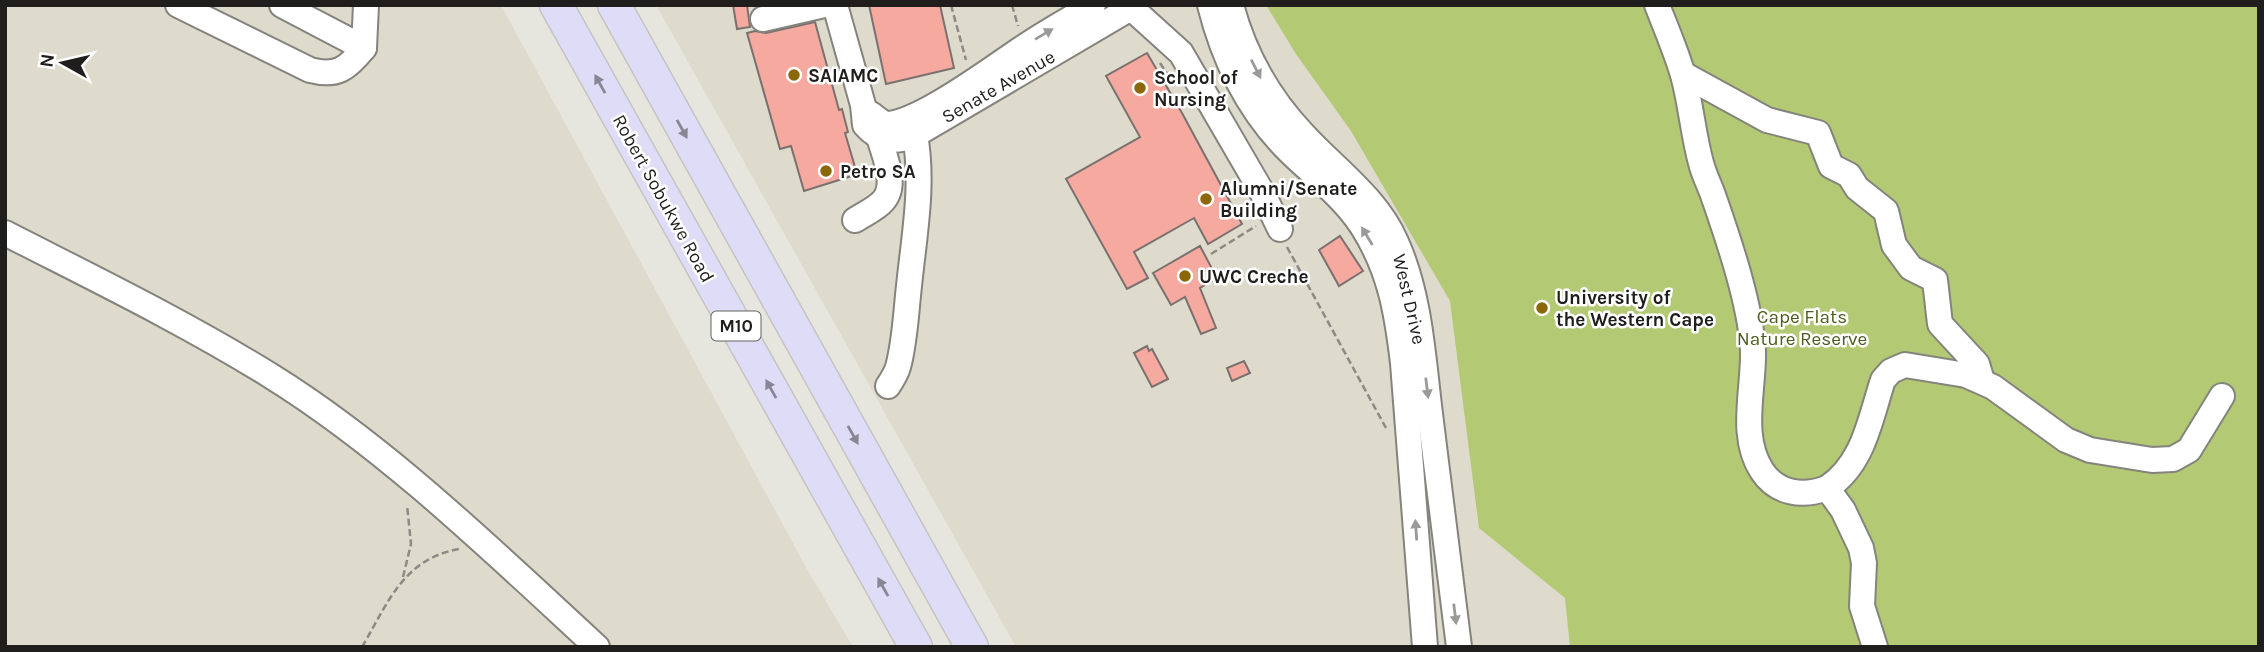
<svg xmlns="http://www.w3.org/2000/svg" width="2264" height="652" font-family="Karla,sans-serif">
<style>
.built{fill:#dedacc}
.green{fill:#b3c974}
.building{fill:#f6a99f;stroke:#797170;stroke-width:2}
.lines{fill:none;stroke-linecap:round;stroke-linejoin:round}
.minor-casing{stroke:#84837c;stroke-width:28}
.major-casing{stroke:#c5c4c4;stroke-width:35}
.path{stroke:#8b8a85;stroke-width:2.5;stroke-dasharray:7 3.5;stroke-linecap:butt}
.minor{stroke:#fff;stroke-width:24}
.major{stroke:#dfdcf7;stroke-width:32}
.oneway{fill:#9a9a99}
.oneway2{fill:#898694}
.poi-dot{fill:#8b6707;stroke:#fff;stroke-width:2.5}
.labels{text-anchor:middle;stroke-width:5;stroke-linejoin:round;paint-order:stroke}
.shield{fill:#fff;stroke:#626260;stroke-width:2}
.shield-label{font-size:18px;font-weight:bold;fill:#1f1e1c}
.poi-label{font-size:19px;font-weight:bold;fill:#1f1e1c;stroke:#fff;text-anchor:start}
.street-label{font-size:19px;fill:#1f1e1c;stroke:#fff}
.park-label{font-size:19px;fill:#4e5c1e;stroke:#fff}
</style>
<rect width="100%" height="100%" fill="#e7e6de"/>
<g class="built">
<path d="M5 5H501L807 569 853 647H5Z"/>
<path d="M656 5H2259V647H1016Z"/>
</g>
<path class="green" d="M1266 5H2259V647H1570L1565 598 1479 528 1450 301 1351 131 1296 54Z"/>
<g class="building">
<path d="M733 5H747L750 27 737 29Z"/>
<path d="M869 5H940L954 68 886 84Z"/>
<path d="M815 22 839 110 842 109 848 132 845 133 855 167 853 168 855 175 804 191 791 146 780 149 747 33 755 31 766 33Z"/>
<path d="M1147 53 1182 113 1242 224 1208 244 1194 218 1134 252 1148 278 1127 289 1066 179 1140 137 1106 76Z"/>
<path d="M1340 236 1363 271 1339 286 1319 250Z"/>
<path d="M1200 246 1217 278 1200 288 1216 328 1201 334 1185 297 1171 305 1153 273Z"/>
<path d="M1147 346 1149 351 1152 349 1168 379 1152 387 1134 353Z"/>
<path d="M1244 361 1250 373 1232 381 1227 368Z"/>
</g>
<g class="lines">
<g class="minor-casing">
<g id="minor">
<path d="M178 5 310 70C337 77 347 69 364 48"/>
<path d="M282 5 364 48 366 5"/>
<path d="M835 5 863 105 865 125C880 142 895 143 915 135L1136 5"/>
<path d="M1128 5 1181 53 1263 194 1280 229"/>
<path d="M1210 5C1223 57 1247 107 1284 146 1310 173 1341 194 1362 226 1390 270 1397 312 1403 363L1425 647"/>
<path d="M1231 5C1244 54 1268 97 1303 134 1335 169 1377 198 1396 242 1420 295 1423 357 1430 414 1440 492 1449 569 1459 647"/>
<path d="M1657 5C1666 28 1676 51 1683 75 1691 104 1693 134 1701 163 1704 175 1710 186 1714 198 1729 241 1751 306 1753 351 1754 390 1739 436 1762 471 1777 494 1803 497 1827 488L1843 510 1861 548 1864 563 1862 606 1875 647"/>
<path d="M763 19 824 5"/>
<path d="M1683 74 1767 120 1818 133 1831 166 1849 175 1857 188 1886 211 1894 245 1911 268 1935 280 1940 324 1977 364 1982 381"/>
<path d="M871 114 884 124C916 126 995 66 1024 47 1046 32 1070 19 1093 5"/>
<path d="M855 220C864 214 876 209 883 201 898 185 884 155 879 137"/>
<path d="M5 233C95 279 186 323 271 376 387 448 496 554 597 647"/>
<path d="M888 386C892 380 896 374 898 367 905 342 906 312 909 286 914 236 924 185 915 135"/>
<path d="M1827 488C1864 464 1870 419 1883 380L1891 371 1905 365 1966 375 1993 387 2066 440 2090 450 2152 460 2173 459 2189 450 2222 396"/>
</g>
</g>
<g class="major-casing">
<g id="major">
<path d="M556 5 916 647"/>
<path d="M614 5 972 647"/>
</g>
</g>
<g class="path">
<path d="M951 5 966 60"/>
<path d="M1012 5 1018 26"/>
<path d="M1160 63 1170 78"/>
<path d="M1287 247 1386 428"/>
<path d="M1211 254 1256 226"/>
<path d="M403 577 411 544 407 505"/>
<path d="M362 647C388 603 403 559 459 549"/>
</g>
<use href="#minor" class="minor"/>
<use href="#major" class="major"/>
</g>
<defs><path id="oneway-solid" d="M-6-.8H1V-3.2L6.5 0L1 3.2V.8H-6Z" transform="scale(1.75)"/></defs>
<g class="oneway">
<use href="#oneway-solid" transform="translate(1044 34) rotate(-31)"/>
<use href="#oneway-solid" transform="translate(1256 69) rotate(63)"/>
<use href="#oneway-solid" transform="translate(1367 236) rotate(-121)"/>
<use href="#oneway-solid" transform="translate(1427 388) rotate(83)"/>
<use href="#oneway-solid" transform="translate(1416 530) rotate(-94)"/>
<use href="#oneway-solid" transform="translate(1455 614) rotate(83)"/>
</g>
<g class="oneway2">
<use href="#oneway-solid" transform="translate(600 84) rotate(-119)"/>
<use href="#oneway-solid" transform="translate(682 129) rotate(61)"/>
<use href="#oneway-solid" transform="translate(771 389) rotate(-119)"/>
<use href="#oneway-solid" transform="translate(853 435) rotate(61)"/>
<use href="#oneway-solid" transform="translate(883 587) rotate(-119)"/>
</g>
<g class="poi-dot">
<circle cx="794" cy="75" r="7"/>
<circle cx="1140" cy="88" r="7"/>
<circle cx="826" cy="171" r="7"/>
<circle cx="1206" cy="199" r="7"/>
<circle cx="1185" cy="276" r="7"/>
<circle cx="1542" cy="308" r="7"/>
</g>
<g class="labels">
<rect class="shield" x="711.5" y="311.5" width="49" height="29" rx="5"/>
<g class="shield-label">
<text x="736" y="332">M10</text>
</g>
<g class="poi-label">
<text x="808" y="82">SAIAMC</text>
<text x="1154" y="84">School of<tspan x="1154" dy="22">Nursing</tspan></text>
<text x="840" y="178">Petro SA</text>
<text x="1220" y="195">Alumni/Senate<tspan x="1220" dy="22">Building</tspan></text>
<text x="1199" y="283">UWC Creche</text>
<text x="1556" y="304">University of<tspan x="1556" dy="22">the Western Cape</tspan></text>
</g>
<g class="street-label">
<text transform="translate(998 86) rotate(-30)" y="7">Senate Avenue</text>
<text transform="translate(664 198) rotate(61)" y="7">Robert Sobukwe Road</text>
<text transform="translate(1410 299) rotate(77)" y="7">West Drive</text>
</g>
<g class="park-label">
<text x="1802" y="323">Cape Flats<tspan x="1802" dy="22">Nature Reserve</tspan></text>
</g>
</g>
<rect width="2264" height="652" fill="none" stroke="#1f1e1c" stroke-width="14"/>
<g transform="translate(63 63) rotate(278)" stroke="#ffffff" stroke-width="5" paint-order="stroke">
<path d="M0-5L12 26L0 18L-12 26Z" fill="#1f1e1c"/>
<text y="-10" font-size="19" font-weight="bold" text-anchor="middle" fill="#1f1e1c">N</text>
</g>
</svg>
